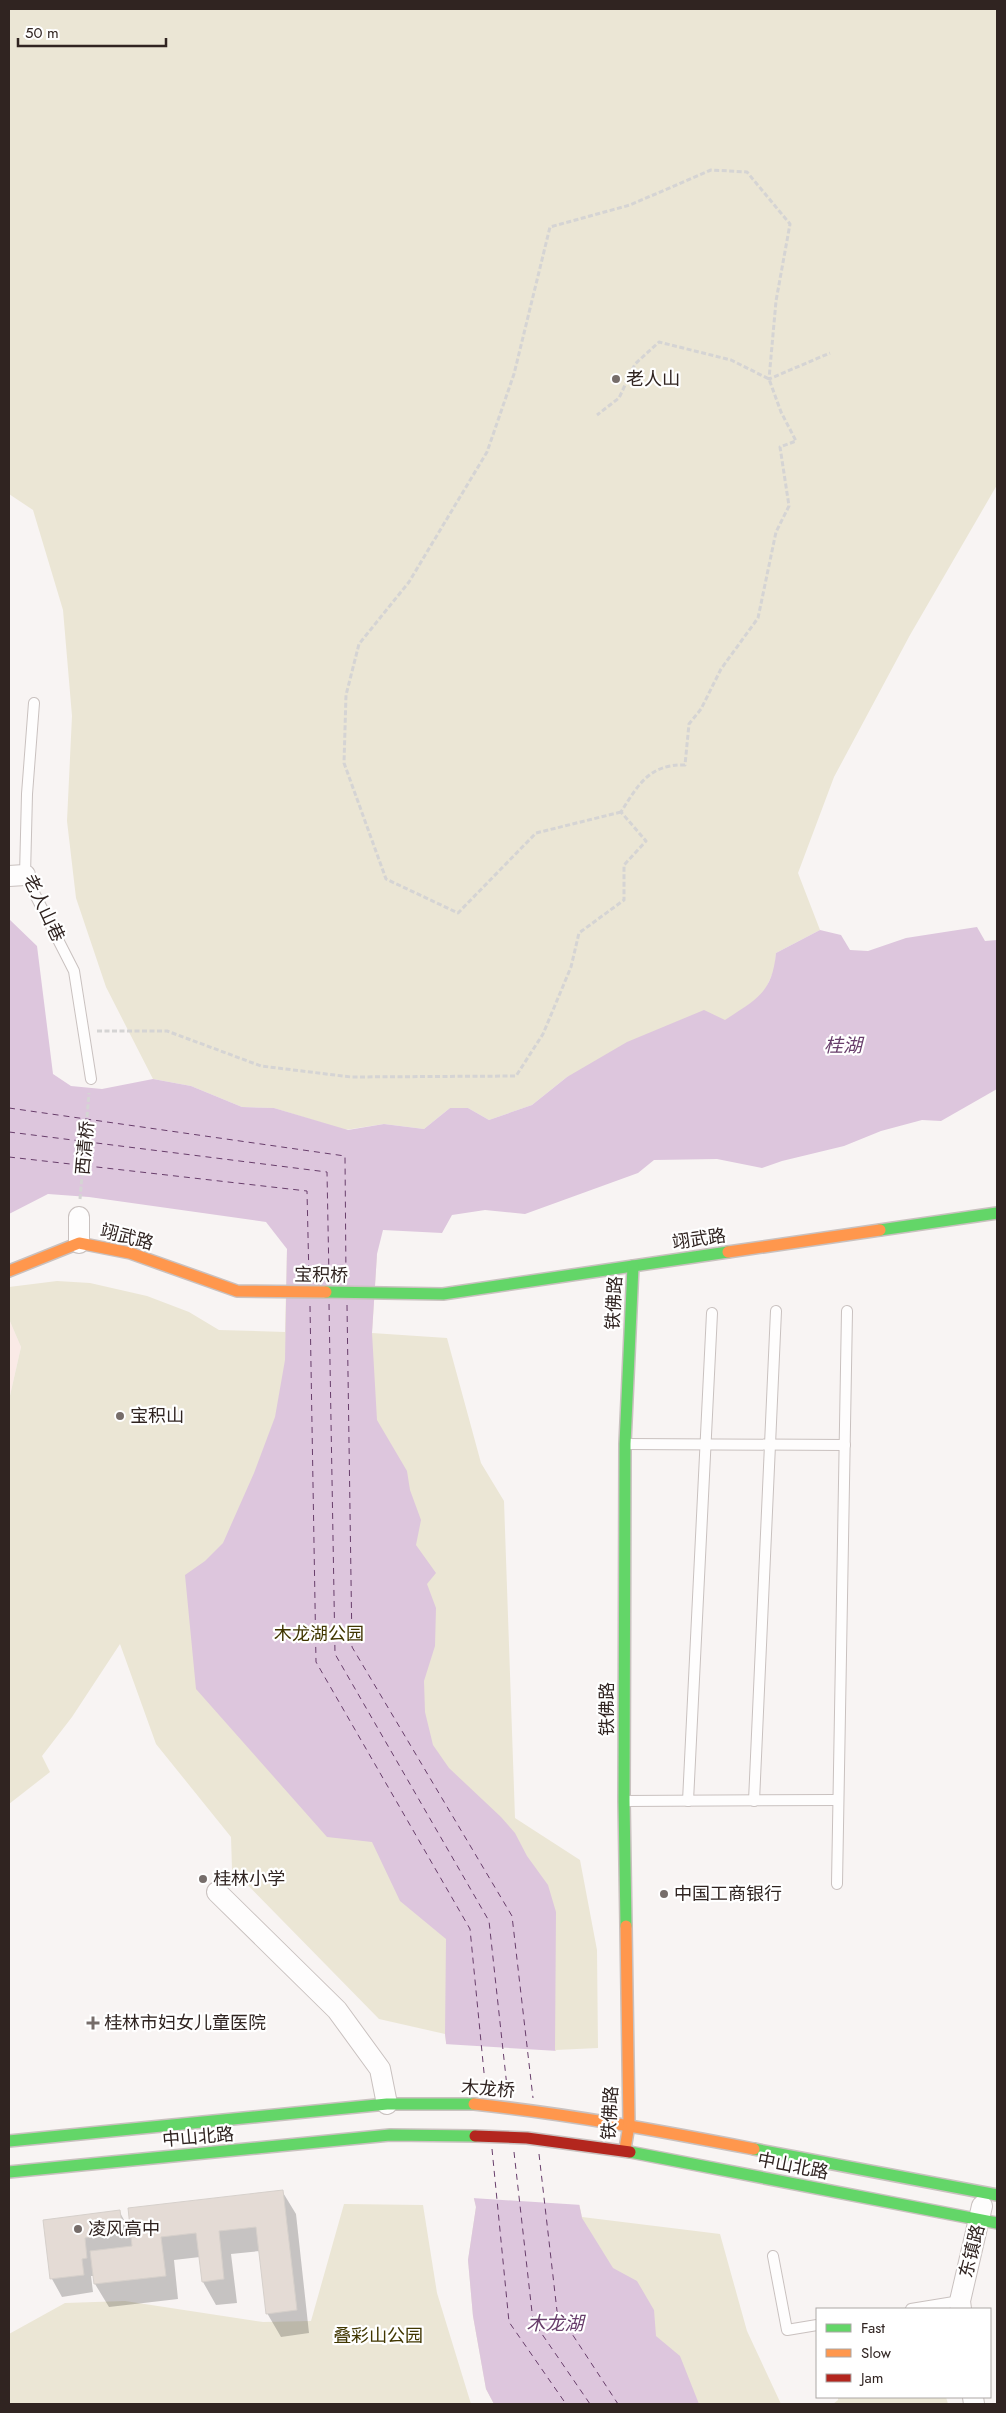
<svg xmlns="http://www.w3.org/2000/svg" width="1006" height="2413" font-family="Jost,'Noto Sans SC',sans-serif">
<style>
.built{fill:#faeae6}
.green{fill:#ebe6d5}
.water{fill:#ddc6dd}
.pier{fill:#f8f4f3}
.shadow{fill:#0003}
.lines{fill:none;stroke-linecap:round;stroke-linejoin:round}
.ferry{stroke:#683e6b;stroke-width:1;stroke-dasharray:6 5;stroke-linecap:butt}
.building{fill:#e4dbd5;stroke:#d6d0cb}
.lane-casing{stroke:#c9c1bf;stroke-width:12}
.street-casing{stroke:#c9c1bf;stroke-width:22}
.fast-casing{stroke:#c9c1bf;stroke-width:14}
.slow-casing{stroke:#c9c1bf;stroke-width:14}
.jam-casing{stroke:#c9c1bf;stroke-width:14}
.path{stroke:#d5d4d4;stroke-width:3;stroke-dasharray:5 2.5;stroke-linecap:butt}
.lane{stroke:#fefdfd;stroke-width:10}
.street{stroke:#fefdfd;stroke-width:20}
.fast{stroke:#63d668;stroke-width:11}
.slow{stroke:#ff974d;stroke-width:11}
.jam{stroke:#b3261e;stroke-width:11}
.poi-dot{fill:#766d6a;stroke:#fff;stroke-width:2}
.labels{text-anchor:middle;stroke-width:4.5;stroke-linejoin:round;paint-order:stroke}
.poi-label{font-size:18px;fill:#302421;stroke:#fff;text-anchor:start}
.street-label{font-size:18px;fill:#302421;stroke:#fff}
.park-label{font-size:18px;fill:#403600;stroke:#fff}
.water-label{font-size:19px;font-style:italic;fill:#683e6b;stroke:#fff}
</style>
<rect width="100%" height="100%" fill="#f8f4f3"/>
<path class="built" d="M9 1319 21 1347 9 1400Z"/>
<g class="green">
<path d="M9 9H997V485L910 635 834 777 798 873 820 930 776 953 775 968 763 995 725 1021 567 1077 532 1105 489 1120 468 1108H450L424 1129 384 1124 345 1130 274 1108 242 1107 191 1086 153 1079 106 987 76 898 67 821 72 716 63 610 33 510 9 494Z"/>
<path d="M287 1249 377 1254 372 1333 447 1338 481 1463 504 1501 515 1818 580 1860 597 1950 598 2048 556 2050 564 2132 582 2217 720 2234 747 2331 781 2404H494L486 2389 473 2316 468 2260 476 2207 456 2123 445 2034 379 2019 232 1869 231 1837 156 1744 120 1644 72 1717 42 1756 50 1772 9 1804V1400L21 1347 9 1319V1287L57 1281 90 1283 147 1296 189 1312 219 1330 285 1332Z"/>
<path d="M344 2204 423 2205 437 2293 471 2404H9V2334L65 2303 125 2301 263 2322 311 2321Z"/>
<path d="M838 2397H946L948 2404H833L838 2400Z"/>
</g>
<path class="water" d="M9 919 37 946 53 1074 71 1086 102 1089 153 1079 191 1086 242 1107 274 1108 348 1130 384 1124 424 1129 450 1108H468L489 1120 532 1105 567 1077 627 1042 704 1010 725 1020C756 999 772 994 776 953L820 930 841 935 850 950 868 951 906 938 977 927 985 941 997 940V1089L941 1121 922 1120 881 1131 844 1146 782 1161 762 1168 717 1159 654 1160 638 1173 525 1214 485 1210 452 1215 442 1233 383 1230 377 1254 372 1333 377 1420 407 1471 410 1490 421 1520 416 1545 436 1573 427 1584 436 1608 435 1646 424 1681 425 1712 433 1745 449 1768 501 1817 515 1833 527 1856 548 1885 556 1912 555 2049 564 2132 582 2218 613 2268 637 2281 654 2310 656 2336 680 2356 699 2404H494L486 2389 473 2316 468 2260 476 2207 456 2123 445 2034 446 1939 400 1901 372 1842 327 1837 196 1689 185 1575 205 1561 223 1543 254 1473 275 1417 285 1360 287 1249 266 1222 89 1197 48 1194 9 1214Z"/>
<path class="pier" d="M444 2044 558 2051 567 2131 582 2205 472 2198 454 2124Z"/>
<path class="shadow" d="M282 2191 296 2214 309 2333 281 2337 267 2313 260 2251 231 2254 237 2303 216 2305 203 2282 200 2257 174 2260 178 2299 109 2307 95 2284 94 2276H91L93 2292 62 2297 52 2279 44 2221 119 2211 132 2234Z"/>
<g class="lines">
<g class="ferry">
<path d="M9 1108 345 1156 346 1278"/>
<path d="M9 1132 327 1172 329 1278"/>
<path d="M9 1157 307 1191 309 1280"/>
<path d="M329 1304 335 1654 489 1921 508 2096"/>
<path d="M347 1305 352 1647 512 1916 533 2098"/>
<path d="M310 1306 316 1662 470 1929 486 2093"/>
<path d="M492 2149 509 2322 566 2404"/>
<path d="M514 2152 533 2321 590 2404"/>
<path d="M539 2154 557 2311 618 2404"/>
</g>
</g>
<g class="building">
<path d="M283 2190 297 2310 266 2314 256 2227 219 2231 224 2279 202 2282 196 2233 161 2237 166 2276 94 2284 90 2251 132 2246 128 2208Z"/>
<path d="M120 2210 123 2232 85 2238 87 2258 82 2259 84 2275 50 2279 43 2220Z"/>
</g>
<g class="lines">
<g class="lane-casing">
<g id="lane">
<path d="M34 703 27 794 25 875 74 971 91 1079"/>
<path d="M626 1444 845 1445"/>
<path d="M624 1801 838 1800"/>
<path d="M688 1801 712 1313"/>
<path d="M754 1801 776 1311"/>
<path d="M837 1884 847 1311"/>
<path d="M773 2256 787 2330 817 2325"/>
<path d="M911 2309 960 2301"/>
</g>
</g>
<g class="street-casing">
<g id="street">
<path d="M9 876 25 875"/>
<path d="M79 1217V1243"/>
<path d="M217 1892 337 2010 380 2069 387 2104"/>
<path d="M961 2309 960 2301 982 2206"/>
<path d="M973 2397 974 2404"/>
</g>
</g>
<g class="fast-casing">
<g id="fast">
<path d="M880 1230 997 1213"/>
<path d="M326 1292 443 1294 728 1252"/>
<path d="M626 1926 624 1801 625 1444 633 1266"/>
<path d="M9 2141 387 2104H474"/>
<path d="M754 2149 997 2195"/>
<path d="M630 2152 997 2223"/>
<path d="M9 2172 390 2135 475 2136"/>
</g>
</g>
<g class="slow-casing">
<g id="slow">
<path d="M728 1252 880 1230"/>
<path d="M9 1271 79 1243 130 1253 237 1291 326 1292"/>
<path d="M474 2104C568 2114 661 2131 754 2149"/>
<path d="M625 2149 629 2125 626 1926"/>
</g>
</g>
<g class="jam-casing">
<path id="jam" d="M475 2136 527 2138 630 2152"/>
</g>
<g class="path">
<path d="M621 812 536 833 458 913 386 879 344 763 346 695 359 644 409 582 487 452 514 374 550 227 630 205 711 170 747 172 790 224 776 301 769 379 830 353"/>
<path d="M97 1031H167L261 1066 351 1077 516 1076 543 1034 571 967 579 933 624 900V865L646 841 621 812C638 785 649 764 685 765L689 724 701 709 721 669 758 618 776 532 789 506 780 447 796 441 781 412 769 379 731 360 659 342 635 364 619 398 597 415"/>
<path d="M80 1199 89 1093"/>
</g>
<use href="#lane" class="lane"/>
<use href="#street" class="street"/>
<use href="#fast" class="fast"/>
<use href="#slow" class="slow"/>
<use href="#jam" class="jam"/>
</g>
<g class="poi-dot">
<circle cx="616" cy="379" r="5"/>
<circle cx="120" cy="1416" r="5"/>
<circle cx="203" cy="1879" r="5"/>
<circle cx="664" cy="1894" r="5"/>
<path d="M90.5 2015.5h5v5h5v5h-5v5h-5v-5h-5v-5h5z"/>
<circle cx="78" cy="2229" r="5"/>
</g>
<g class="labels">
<g class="poi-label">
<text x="626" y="385">老人山</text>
<text x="130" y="1422">宝积山</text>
<text x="213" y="1885">桂林小学</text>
<text x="674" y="1900">中国工商银行</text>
<text x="104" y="2029">桂林市妇女儿童医院</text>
<text x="88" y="2235">凌风高中</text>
</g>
<g class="street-label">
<text transform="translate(44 908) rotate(65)" y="6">老人山巷</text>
<text transform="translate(85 1148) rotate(-85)" y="6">西清桥</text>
<text transform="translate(127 1237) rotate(15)" y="6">翊武路</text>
<text transform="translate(699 1239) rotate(-8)" y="6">翊武路</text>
<text transform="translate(321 1275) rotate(1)" y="6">宝积桥</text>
<text transform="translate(614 1303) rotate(-87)" y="6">铁佛路</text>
<text transform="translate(607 1709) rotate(-90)" y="6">铁佛路</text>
<text transform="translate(488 2089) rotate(4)" y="6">木龙桥</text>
<text transform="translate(610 2113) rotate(-87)" y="6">铁佛路</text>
<text transform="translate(198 2137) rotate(-5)" y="6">中山北路</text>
<text transform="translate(793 2166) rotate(11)" y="6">中山北路</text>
<text transform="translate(972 2251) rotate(-76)" y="6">东镇路</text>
</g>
<g class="park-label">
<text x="319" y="1640">木龙湖公园</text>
<text x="378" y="2342">叠彩山公园</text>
</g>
<g class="water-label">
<text x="843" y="1052">桂湖</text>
<text x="555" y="2330">木龙湖</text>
</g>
</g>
<rect width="1006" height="2413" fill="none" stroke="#302421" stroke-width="20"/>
<rect x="816" y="2308" width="175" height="90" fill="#ffffff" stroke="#aca7a6"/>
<rect x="826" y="2324" width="25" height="8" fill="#63d668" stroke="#aca7a6"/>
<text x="861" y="2333" font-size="15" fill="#302421">Fast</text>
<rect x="826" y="2349" width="25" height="8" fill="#ff974d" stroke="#aca7a6"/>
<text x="861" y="2358" font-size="15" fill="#302421">Slow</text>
<rect x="826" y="2374" width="25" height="8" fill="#b3261e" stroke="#aca7a6"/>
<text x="861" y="2383" font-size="15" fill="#302421">Jam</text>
<path d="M18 38v8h148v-8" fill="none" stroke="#302421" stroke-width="2.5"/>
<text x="25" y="38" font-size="15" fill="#302421" stroke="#ffffff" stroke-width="4" paint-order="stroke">50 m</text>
</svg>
